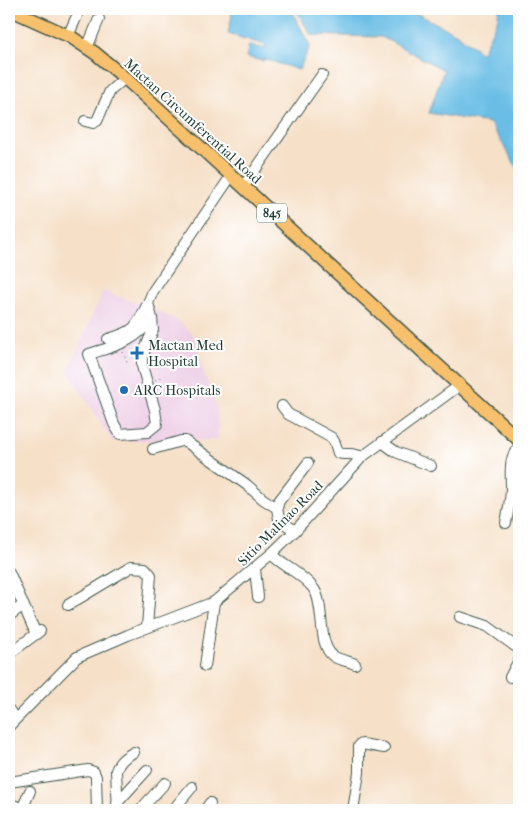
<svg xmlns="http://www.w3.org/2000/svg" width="528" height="819" font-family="'IM FELL French Canon',serif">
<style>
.built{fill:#eed0e7}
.water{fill:#6abee6;stroke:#447e8d}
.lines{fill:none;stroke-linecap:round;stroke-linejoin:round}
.minor-casing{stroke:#3f554a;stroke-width:12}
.major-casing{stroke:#3f554a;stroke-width:15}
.path{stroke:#3f554a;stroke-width:1;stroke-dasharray:1 4;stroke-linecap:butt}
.minor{stroke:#fff;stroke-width:10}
.major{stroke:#f7c06c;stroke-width:12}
.poi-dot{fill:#1f6fb2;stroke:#fff;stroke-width:2}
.labels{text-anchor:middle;stroke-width:4;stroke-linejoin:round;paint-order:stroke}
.shield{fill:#fff;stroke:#627771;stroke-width:1}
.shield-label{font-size:12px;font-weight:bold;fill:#1f3d34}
.street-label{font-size:14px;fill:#1f3d34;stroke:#fff}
.poi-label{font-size:14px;fill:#1f3d34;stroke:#fff;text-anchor:start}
</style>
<rect width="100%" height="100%" fill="#fff"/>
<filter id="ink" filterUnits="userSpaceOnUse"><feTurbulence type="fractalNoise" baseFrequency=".02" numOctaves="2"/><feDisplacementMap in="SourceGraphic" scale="10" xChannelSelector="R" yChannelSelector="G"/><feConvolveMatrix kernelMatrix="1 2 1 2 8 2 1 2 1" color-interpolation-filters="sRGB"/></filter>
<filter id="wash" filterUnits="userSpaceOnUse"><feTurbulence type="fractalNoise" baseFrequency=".0096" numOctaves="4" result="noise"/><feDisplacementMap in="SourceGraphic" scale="20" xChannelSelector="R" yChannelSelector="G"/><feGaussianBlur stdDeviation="1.12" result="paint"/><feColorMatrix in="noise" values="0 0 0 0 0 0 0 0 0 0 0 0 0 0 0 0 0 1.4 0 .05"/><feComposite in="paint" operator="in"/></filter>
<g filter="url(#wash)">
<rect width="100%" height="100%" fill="#f6e0c8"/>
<path class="built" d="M103 291 158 311 180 322 194 335 204 373 217 407 218 440 112 441 68 371Z"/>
<g class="water">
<path d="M240 9H291L310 46 299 70 264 59 263 61 246 57 249 45 265 49 266 45 228 34 232 15 229 12Z"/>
<path d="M296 9H408L457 34 482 53 497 20 499 9H519V171L490 123 429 113 444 70 382 37 311 35Z"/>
</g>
</g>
<g filter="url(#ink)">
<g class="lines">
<g class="minor-casing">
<g id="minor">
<path d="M68 36 80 9"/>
<path d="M87 48 99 19"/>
<path d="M85 121 93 123 97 121 110 91 125 78"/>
<path d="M243 187 322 75"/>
<path d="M152 318C136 342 115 346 89 354L114 424 120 434 147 432 157 424 155 410 142 366V357L153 330 152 318 148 303 153 291 231 176"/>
<path d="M108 339C136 331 136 328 148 303"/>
<path d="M282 406 288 414 332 438 335 443 338 453C348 456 350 451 362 457"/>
<path d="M382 442 396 452 431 466"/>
<path d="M153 449 181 441H185L247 485 263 499 277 508"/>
<path d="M506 523C508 511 511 499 511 488 511 473 508 458 519 447"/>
<path d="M295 531 279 519 277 508 279 501 308 463"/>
<path d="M271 554C284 567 303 574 314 589 325 605 317 644 333 656 338 660 349 661 355 664"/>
<path d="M255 569 258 597"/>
<path d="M9 572 36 634"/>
<path d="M68 605 131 567 145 568 151 575 147 627"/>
<path d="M9 616 23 605"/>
<path d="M460 617 487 626 519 649"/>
<path d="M9 654 40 631"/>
<path d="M205 666 214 602"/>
<path d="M510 677 519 660"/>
<path d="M9 710 15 719"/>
<path d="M9 726 77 657 128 635 214 602 271 554 295 531 362 457 460 385"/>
<path d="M9 782 88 770 94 772 96 777 97 810"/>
<path d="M9 803 25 810"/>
<path d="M117 803 147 770"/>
<path d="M22 809 30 791"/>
<path d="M118 810 116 771C119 761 125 757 134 752"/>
<path d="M140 810 165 783"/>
<path d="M173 810 192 787"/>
<path d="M205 810 210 803"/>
<path d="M353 810 359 773V746L362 744 384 748"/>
</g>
</g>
<g class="major-casing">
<path id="major" d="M9 9 71 37 95 53 125 78 519 440"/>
</g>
<g class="path">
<path d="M123 352 128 365"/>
<path d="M155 380 163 376"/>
</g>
<use href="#minor" class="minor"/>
<use href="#major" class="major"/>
</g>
</g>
<g class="poi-dot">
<path d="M134.5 345.5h5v5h5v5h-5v5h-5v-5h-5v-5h5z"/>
<circle cx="124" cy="390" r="5"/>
</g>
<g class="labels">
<rect class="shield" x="257" y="203.5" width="30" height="19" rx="4"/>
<g class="shield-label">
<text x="272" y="217">845</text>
</g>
<g class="street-label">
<text transform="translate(193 121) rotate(42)" y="5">Mactan Circumferential Road</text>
<text transform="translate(280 523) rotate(-45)" y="5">Sitio Malinao Road</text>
</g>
<g class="poi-label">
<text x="148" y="350">Mactan Med<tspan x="148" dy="16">Hospital</tspan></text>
<text x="134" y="395">ARC Hospitals</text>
</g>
</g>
<rect width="528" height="819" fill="none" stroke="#fff" stroke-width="30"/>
</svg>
